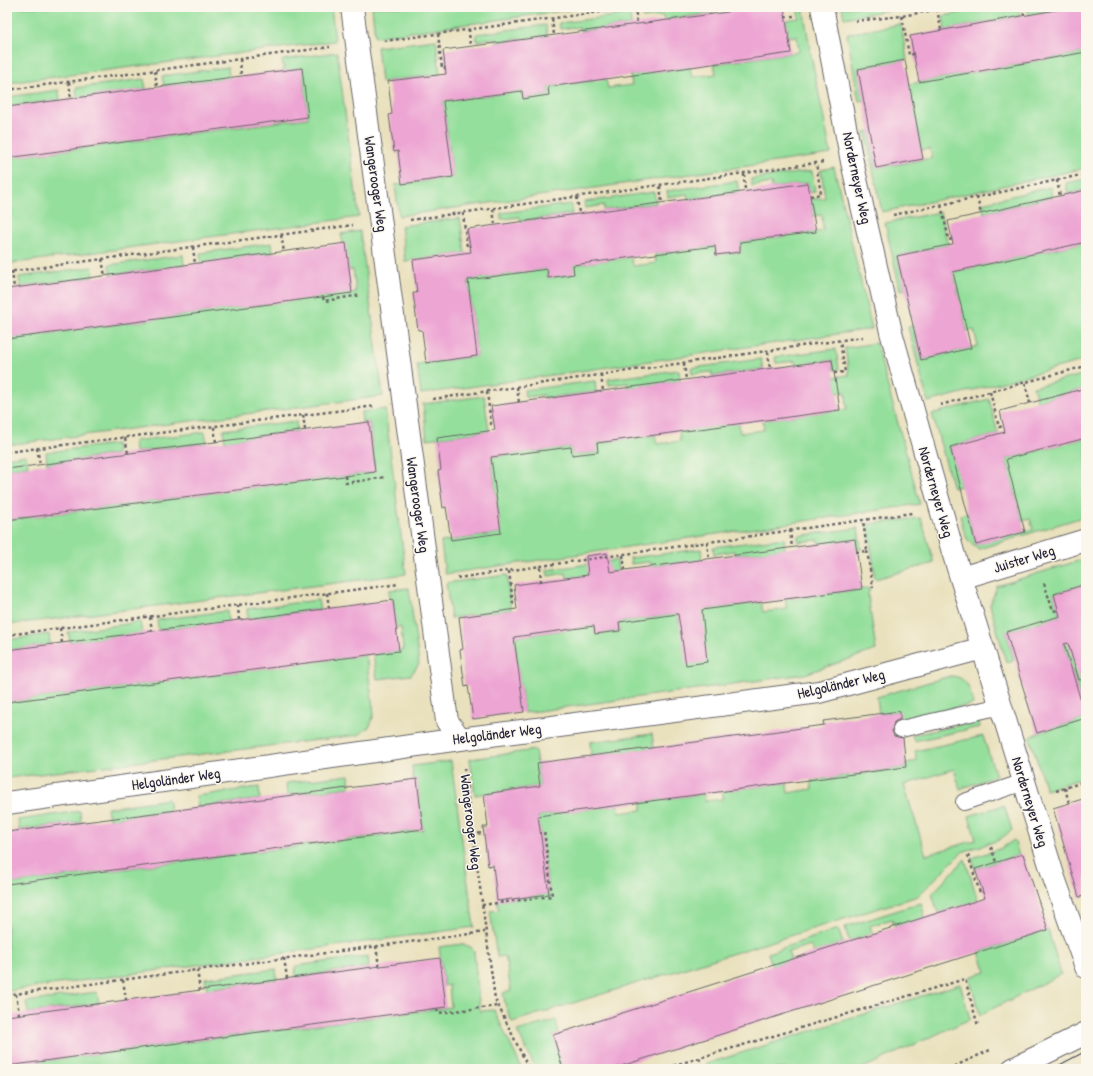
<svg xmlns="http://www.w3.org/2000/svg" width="1093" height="1076" font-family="'Patrick Hand',sans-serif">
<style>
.grass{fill:#94df9b;stroke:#5b806b}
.building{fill:#eda5d3}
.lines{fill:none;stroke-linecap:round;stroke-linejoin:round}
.service-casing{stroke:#686568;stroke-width:18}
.minor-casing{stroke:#686568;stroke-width:24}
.tertiary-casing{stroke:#686568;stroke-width:24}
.path{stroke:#686568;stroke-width:2.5;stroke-dasharray:3 3;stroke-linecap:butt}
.service{stroke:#fff;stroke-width:16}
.minor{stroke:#fff;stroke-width:22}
.tertiary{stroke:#fff;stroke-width:22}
.tram{stroke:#22223b;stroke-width:1}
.labels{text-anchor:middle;stroke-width:3;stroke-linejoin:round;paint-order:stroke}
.street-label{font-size:15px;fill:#22223b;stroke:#fbf7ec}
</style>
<rect width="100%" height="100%" fill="#fbf7ec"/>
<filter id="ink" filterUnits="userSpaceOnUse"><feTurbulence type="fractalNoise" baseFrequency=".025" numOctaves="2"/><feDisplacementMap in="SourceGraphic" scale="8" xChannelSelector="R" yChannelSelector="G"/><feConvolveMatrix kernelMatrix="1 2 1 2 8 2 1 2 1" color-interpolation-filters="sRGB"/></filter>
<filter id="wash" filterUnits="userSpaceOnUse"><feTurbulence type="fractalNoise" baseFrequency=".012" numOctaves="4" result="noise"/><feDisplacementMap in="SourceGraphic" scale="16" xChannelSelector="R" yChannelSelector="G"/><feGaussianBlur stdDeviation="0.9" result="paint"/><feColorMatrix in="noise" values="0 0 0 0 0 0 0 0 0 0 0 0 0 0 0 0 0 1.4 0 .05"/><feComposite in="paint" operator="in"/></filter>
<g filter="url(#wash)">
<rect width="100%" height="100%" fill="#e9e1bd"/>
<g class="grass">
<path d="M7 7H331L335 41 7 83Z"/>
<path d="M372 7H590L375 37Z"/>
<path d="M681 7H713L714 13 664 20 663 16 643 18 642 12Z"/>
<path d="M797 7H803L811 55 831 154 399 216 395 185 453 177 443 101 522 91 524 99 549 95 548 87 606 79 608 88 632 85 630 75 690 67 692 77 716 74 714 64 799 52 797 36 788 37 786 20 799 18Z"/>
<path d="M842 7H906L844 18Z"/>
<path d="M994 7H1018L1020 16 945 30 943 16Z"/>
<path d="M1027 7H1072L1029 15Z"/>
<path d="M630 14 631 25 580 31 579 27 560 29 559 23Z"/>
<path d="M901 24 907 60 858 69 864 100 859 101 847 34Z"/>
<path d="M546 25 547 36 496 42 495 38 477 41 476 34Z"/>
<path d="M436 40 440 74 381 82 377 47Z"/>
<path d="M337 52 359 217 7 264V158L308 118 302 68 284 71 282 60Z"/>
<path d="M1086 52V168L882 212 865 132 869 131 876 168 932 158 930 149 921 150 909 84Z"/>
<path d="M228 67 229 78 164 86 162 76Z"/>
<path d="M144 79 146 89 77 98 76 88Z"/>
<path d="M59 90 60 100 7 107V97Z"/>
<path d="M834 167 872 329 421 394 417 364 477 356 468 280 547 269 548 278 573 274V265L631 257 633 266 656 263 655 254 715 246 716 255 740 252V242L823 231 822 215 813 216 811 199 825 198 821 170Z"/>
<path d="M812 171 815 192 810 193 808 183 772 188 771 183 752 186 751 179Z"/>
<path d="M1086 179V190L1068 194 1066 183Z"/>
<path d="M737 181 739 192 688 199 687 194 668 197 667 191Z"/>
<path d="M1050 187 1052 197 984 213 982 203Z"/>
<path d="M654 192 656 203 604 210V205L585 208 584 202Z"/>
<path d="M571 204 572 214 521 221 520 217 501 219V213Z"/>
<path d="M940 212 948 245 897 256 905 289 900 290 885 223Z"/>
<path d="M460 218 465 253 405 261 401 226Z"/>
<path d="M360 231 383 396 7 445V339L356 292 353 270H349L341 234Z"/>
<path d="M1086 242V360L928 402 908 327 913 326 921 360 978 346 974 330 967 331 953 272Z"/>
<path d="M272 243 273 253 201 263 200 253Z"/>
<path d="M183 255 184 265 111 275 109 265Z"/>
<path d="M92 267 93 277 20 287 19 277Z"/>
<path d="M876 343 920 504 445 574 441 542 501 533 491 457 571 447 572 455 597 452V443L655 435 657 444 680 441 679 431 739 423 740 433 764 430 763 420 847 409 846 392 837 393 834 377 849 375 845 348Z"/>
<path d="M836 349 839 369 834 370 832 360 796 365 795 361 776 363 775 357Z"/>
<path d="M761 359 763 369 712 376V372L692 374 691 368Z"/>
<path d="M679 370 680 381 628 388V383L609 385 608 379Z"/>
<path d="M1086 374V388L1037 401 1033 387Z"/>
<path d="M595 381 596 392 545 398 544 395 525 397 524 390Z"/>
<path d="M484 396 489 431 427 439 423 404Z"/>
<path d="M989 399 998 434 950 447 961 486 953 488 932 414Z"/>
<path d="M385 409 406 574 7 625V520L375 472 369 422 362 423 361 412Z"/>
<path d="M296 421 297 431 225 441 223 430Z"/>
<path d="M205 432 207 443 135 452 134 441Z"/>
<path d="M1086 438V516L979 549C965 544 963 528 960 515L967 513 976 545 1033 529 1030 519 1022 521 1006 459Z"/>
<path d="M116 444 117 454 47 464 46 452Z"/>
<path d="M26 455 28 466 7 469V458Z"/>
<path d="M921 518 934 563 875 579 868 524Z"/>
<path d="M858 528 861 549 819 544 818 540 798 542V536Z"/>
<path d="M784 538 785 549 735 555 734 551 714 554 713 547Z"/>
<path d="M701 549 702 560 651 566 650 562 631 564 630 558Z"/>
<path d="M617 560 618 571 567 578 566 573 548 576 547 570Z"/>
<path d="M1081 560 1086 573V584L1054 594 1060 616 1006 632 1014 660 1006 662 990 605 997 586Z"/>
<path d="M507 575 511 610 451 618 446 583Z"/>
<path d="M409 588 419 664 411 675 377 679 373 654 403 650 401 627 396 628 393 600H390L389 590Z"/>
<path d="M870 588 868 595 876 650 805 674 524 713 514 637 594 626 595 634 620 631 619 622 678 614 679 623 702 620 701 610 761 602 763 612 787 609 785 599Z"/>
<path d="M318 600 320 609 248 619 247 609Z"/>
<path d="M227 611 228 622 158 630 157 620Z"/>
<path d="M140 622 142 633 70 642 68 632Z"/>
<path d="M49 634 50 645 7 650V640Z"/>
<path d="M1086 637V705L1083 706 1064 644Z"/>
<path d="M366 655 374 714 370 726 359 735 7 778V702Z"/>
<path d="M950 676C967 676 970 689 973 704L900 720 899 711 879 714 877 697Z"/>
<path d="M1086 718V777L1046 790 1030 738 1037 733Z"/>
<path d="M979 721 980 727 914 741 912 735Z"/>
<path d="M652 734 654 748 591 756 590 742Z"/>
<path d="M983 736 996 776 960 789 954 769 904 785 926 855 976 840 969 816 1004 805 1012 830 999 840 962 852 918 896 512 1022 506 1007 503 993 511 991 505 956 497 957 490 911 499 910 497 901 549 894 538 816 618 805 619 813 642 810V802L704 794 705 801 723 799V791L787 783 788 793 812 789 811 781 906 767V763L917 761 915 751Z"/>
<path d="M535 750 540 786 475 795 470 759Z"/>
<path d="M451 761 474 927 7 991V884L423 830 417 779H413L412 766Z"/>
<path d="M349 775 350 787 287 795 286 783Z"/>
<path d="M259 787 260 799 198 807 196 796Z"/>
<path d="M168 799 170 811 109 819 107 808Z"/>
<path d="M80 811 81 822 19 830 18 820Z"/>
<path d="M1014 840 1019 855 975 869 972 858 1002 848Z"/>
<path d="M965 859 978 901 938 913 932 894Z"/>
<path d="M921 903 925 917 895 927 892 919 870 926 873 934 849 941 845 927Z"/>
<path d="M838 929 843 943 814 953 810 945 788 952 791 960 772 966 768 953Z"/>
<path d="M1048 930 1061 974 980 1015 969 977 986 972 979 952Z"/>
<path d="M462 944 471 947 474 952 480 1011 494 1010 522 1069H7V1066L451 1007 449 985 444 986 439 947Z"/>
<path d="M368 956 369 967 296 977 295 966Z"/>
<path d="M276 969 277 979 207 989 205 978Z"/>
<path d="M960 984 970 1019 861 1069H708L706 1064Z"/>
<path d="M97 992 99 1003 28 1013 26 1002Z"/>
<path d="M556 1020 559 1033 553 1035 563 1069H536L517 1031Z"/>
</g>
<g id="blocks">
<g class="building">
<path d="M728 7H784L791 53 548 87 549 95 523 99 522 91 443 101 453 177 402 184 398 151 394 152 389 115 392 114 388 81 446 74 443 50 728 12Z"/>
<path d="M1072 7H1086V52L919 82 910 36Z"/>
<path d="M905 60 923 159 876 168 858 69Z"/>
<path d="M302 68 308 117 7 158V107Z"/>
<path d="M808 183 816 232 740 242V252L716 255 715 246 573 265 574 274 548 278 547 269 468 280 477 356 426 363 422 330H418L413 293H417L413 260 471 252 467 229Z"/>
<path d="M1086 190V242L953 272 971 348 921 360 897 256 953 244 948 221Z"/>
<path d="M346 243 352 293 7 339V289Z"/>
<path d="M832 360 840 410 597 443 598 452 572 455 571 447 491 457 501 533 451 540 446 507 443 508 438 471 441 470 437 438 495 430 491 406Z"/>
<path d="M1086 388V438L1006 459 1025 532 976 545 950 447 1005 432 1000 411Z"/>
<path d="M369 422 375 472 7 520V469Z"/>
<path d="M855 539 862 589 702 610 707 662 686 665 678 614 619 622 620 631 595 634 594 626 514 637 524 712 473 719 468 686 465 687 460 650 463 649 459 617 517 609 514 585 588 575 586 556 607 553 610 572Z"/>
<path d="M1086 584V679L1079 680 1068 643 1064 644 1086 718 1037 733 1006 632 1060 616 1054 594Z"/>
<path d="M393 600 399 651 7 702V650Z"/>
<path d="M900 711V719L894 722 892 731 894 736 903 738 906 767 538 816 549 894 497 901 493 865 488 866 483 827H488L484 794 540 786 537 763 824 725 823 721Z"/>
<path d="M417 779 423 829 7 884V832Z"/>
<path d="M1086 798V896L1079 897 1053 808Z"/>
<path d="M1023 854 1048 930 612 1069H563L553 1035 985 898 975 869Z"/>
<path d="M440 958 446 1007 7 1066V1016Z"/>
</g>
</g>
</g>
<g filter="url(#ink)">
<use href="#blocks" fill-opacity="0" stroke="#686568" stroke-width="1"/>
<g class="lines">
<g class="service-casing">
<g id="service">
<path d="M901 729 1001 706"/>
<path d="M964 802 1024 782"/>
</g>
</g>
<g class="minor-casing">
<g id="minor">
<path d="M352 7 447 721 460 739"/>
<path d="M822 7 852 162 891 332 953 552 1054 878 1086 967"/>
<path d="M961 578 1086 540"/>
<path d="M7 803 460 739 819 692 983 648"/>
</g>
</g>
<g class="tertiary-casing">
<path id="tertiary" d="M1013 1069 1086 1033"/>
</g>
<g class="path">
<path d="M635 7 637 24"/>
<path d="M720 7 721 13"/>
<path d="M1023 7 1024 15"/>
<path d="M937 9 941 30"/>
<path d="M902 16 909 55 913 54"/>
<path d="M785 17 794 16"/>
<path d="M552 19 554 35"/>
<path d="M855 21 902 16 950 7"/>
<path d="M469 29 470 46"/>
<path d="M438 34 442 68H445"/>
<path d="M384 41 637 7"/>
<path d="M240 59 241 76"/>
<path d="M155 71 157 87"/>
<path d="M69 82 71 99"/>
<path d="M7 90 330 47"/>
<path d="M744 174 745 191"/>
<path d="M1057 180 1060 196"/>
<path d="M660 186 662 202"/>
<path d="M810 196 821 194 816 163"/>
<path d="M577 197 579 213"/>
<path d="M977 197 981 214"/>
<path d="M941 205 949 240 952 239"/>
<path d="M493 209 495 225"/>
<path d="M463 213 467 247 470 246"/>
<path d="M893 215 1086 174"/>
<path d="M410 220 823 162"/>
<path d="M281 235 284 252"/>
<path d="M193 247 195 264"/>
<path d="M102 259 105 276"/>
<path d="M12 271 14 288"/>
<path d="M7 272 353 225"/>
<path d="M323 297 324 301 361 295"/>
<path d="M768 352 770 369"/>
<path d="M684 363 686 380"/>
<path d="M834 373 845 372 840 341"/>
<path d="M601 375 603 391"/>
<path d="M1025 383 1030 403"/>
<path d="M517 387 519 403"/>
<path d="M487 392 491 424H494"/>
<path d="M990 392 999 427 1004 426"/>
<path d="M433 399 863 337"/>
<path d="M940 405 1086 366"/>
<path d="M303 415 305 430"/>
<path d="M214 427 216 442"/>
<path d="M125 438 128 453"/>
<path d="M37 448 40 465"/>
<path d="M7 452 376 406"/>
<path d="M345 476 346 483 386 477"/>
<path d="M790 530 792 548"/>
<path d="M707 542 709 559"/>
<path d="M867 551 873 588"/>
<path d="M856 552 867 551 863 520"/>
<path d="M623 555 625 570"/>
<path d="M540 567 541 582"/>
<path d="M509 571 513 603H516"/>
<path d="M457 578 912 513"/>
<path d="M1044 583 1053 611 1058 610"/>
<path d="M327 593 329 608"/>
<path d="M238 605 239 620"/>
<path d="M150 617 152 631"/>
<path d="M60 628 62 643"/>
<path d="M7 635 399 584"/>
<path d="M464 768 495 999 529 1069"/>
<path d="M1065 788 1069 803"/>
<path d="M1056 791 1086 781"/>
<path d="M472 834 484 833"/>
<path d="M991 847 996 862"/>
<path d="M968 855 980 893 983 892"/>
<path d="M482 905 552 896 544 830"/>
<path d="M376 946 379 966"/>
<path d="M284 958 287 978"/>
<path d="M197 970 200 990"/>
<path d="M123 980 126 1000"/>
<path d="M16 994 19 1014"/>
<path d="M7 995 485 932"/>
<path d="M437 1009 438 1013 498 1006"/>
<path d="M699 1058 704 1069"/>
<path d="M662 1069 965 979 978 1026"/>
<path d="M949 1069 992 1049"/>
</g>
<use href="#service" class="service"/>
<use href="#minor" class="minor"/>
<use href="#tertiary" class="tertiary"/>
<path class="tram" d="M1052 1069 1086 1051"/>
</g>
</g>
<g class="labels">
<g class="street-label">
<text transform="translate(857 178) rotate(78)" y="5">Norderneyer Weg</text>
<text transform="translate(376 184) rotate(82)" y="5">Wangerooger Weg</text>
<text transform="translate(936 492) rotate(74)" y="5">Norderneyer Weg</text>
<text transform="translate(418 505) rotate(82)" y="5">Wangerooger Weg</text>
<text transform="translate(1024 559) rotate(-17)" y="5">Juister Weg</text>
<text transform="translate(841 684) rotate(-13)" y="5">Helgoländer Weg</text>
<text transform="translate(497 734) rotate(-7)" y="5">Helgoländer Weg</text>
<text transform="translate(176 779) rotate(-8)" y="5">Helgoländer Weg</text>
<text transform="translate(1030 802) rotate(73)" y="5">Norderneyer Weg</text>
<text transform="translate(471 822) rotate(83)" y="5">Wangerooger Weg</text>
</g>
</g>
<rect width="1093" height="1076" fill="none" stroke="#fbf7ec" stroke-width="24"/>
</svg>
